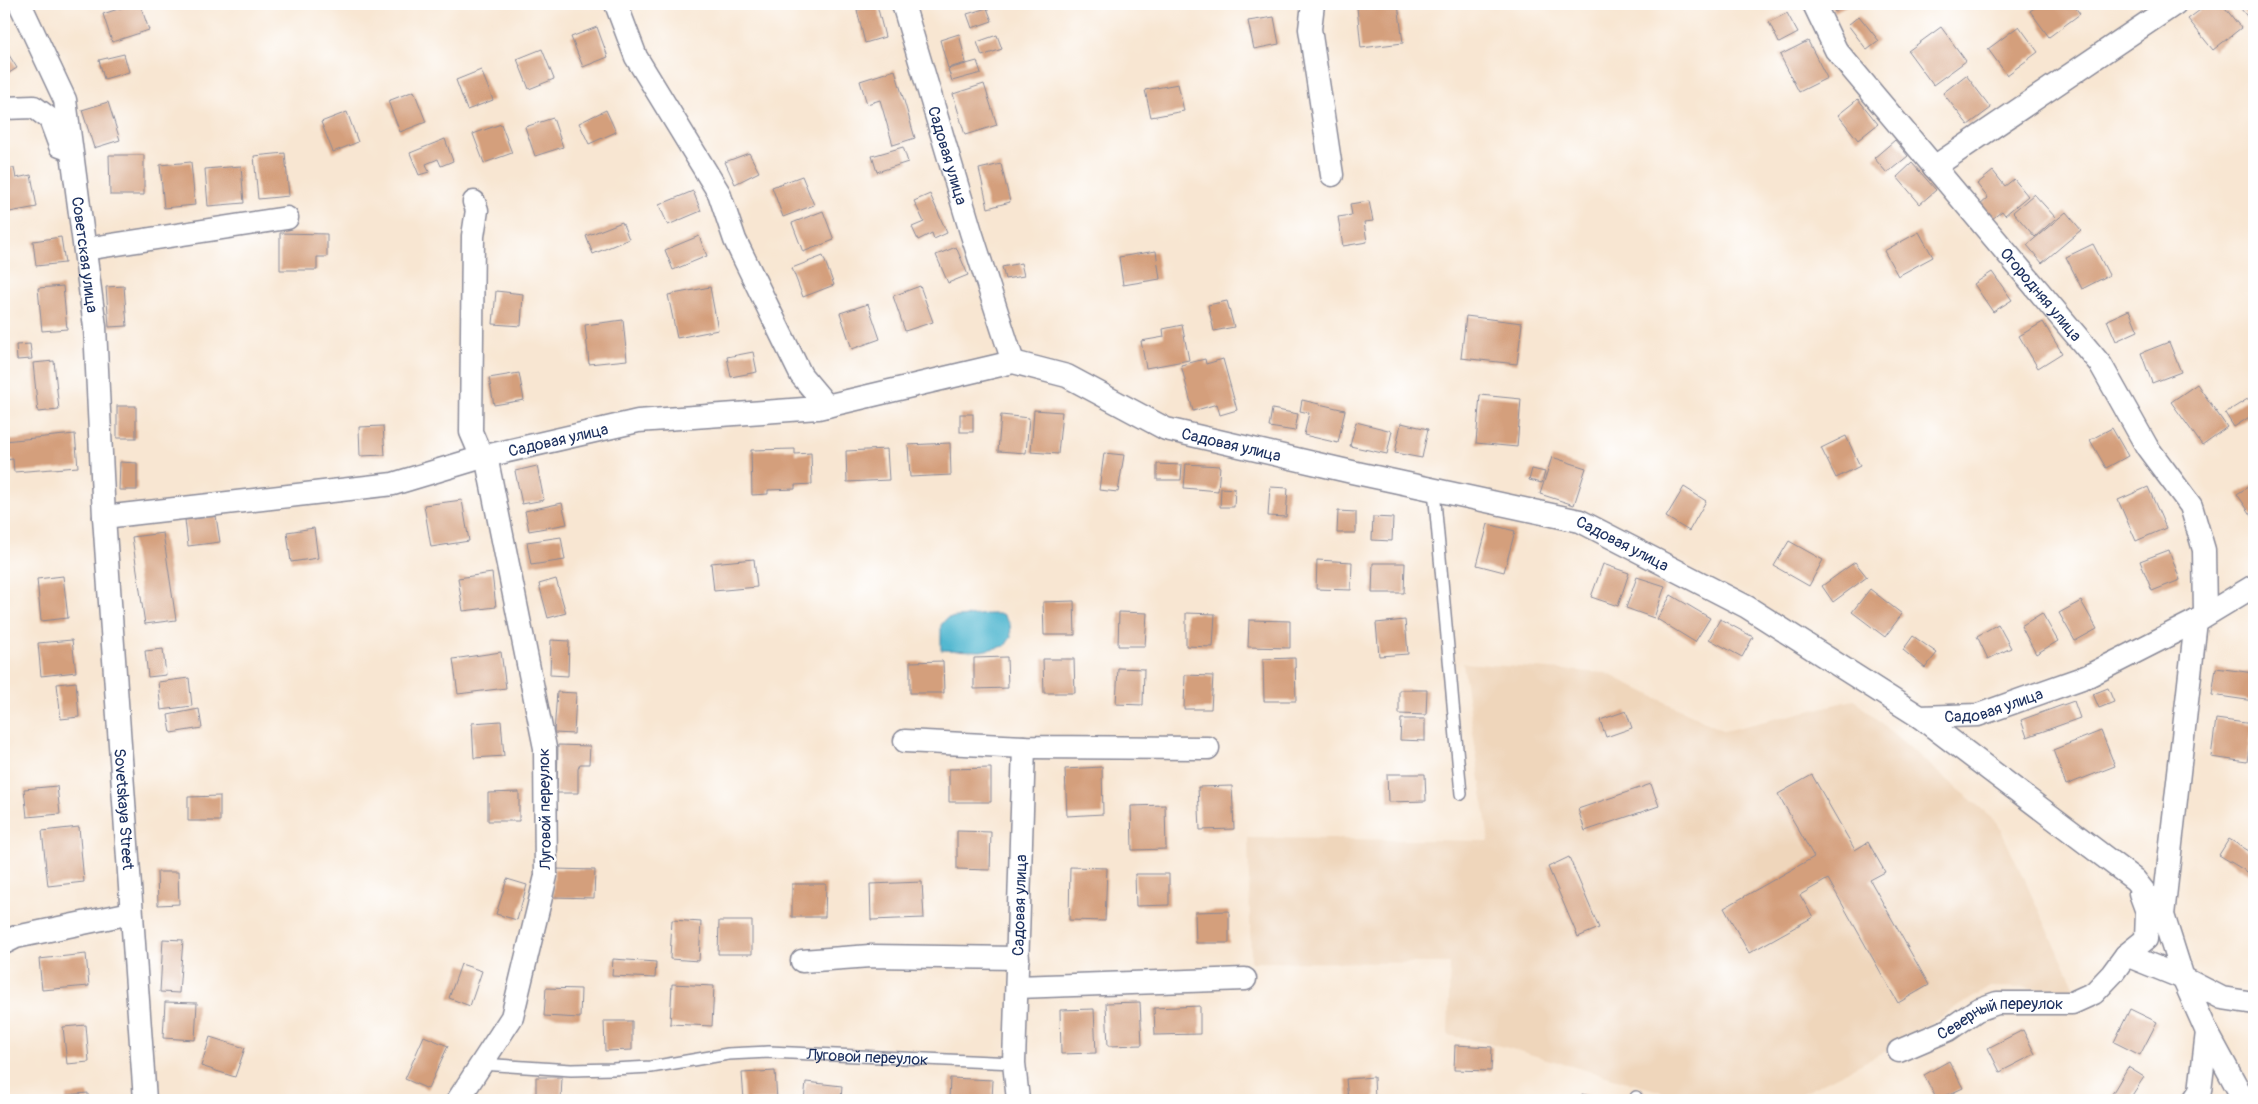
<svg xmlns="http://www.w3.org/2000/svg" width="2258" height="1104" font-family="Pangolin,sans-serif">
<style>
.built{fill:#efd6bb}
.water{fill:#52b8d0;stroke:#367497}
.building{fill:#d49f7b}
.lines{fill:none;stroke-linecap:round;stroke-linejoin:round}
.lane-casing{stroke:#8a8a98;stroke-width:14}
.street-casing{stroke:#8a8a98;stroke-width:25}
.lane{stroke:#fff;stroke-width:11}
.street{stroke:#fff;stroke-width:22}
.labels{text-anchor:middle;stroke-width:5;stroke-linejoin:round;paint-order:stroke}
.street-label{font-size:16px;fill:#1b2f5e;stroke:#fff}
</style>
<rect width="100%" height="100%" fill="#fff"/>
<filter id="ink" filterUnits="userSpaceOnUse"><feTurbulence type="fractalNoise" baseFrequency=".02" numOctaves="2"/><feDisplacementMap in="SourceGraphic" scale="10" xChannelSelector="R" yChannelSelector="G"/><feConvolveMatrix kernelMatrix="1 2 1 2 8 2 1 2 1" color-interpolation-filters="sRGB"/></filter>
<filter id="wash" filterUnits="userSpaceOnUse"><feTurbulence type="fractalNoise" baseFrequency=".0096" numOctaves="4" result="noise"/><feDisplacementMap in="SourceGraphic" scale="20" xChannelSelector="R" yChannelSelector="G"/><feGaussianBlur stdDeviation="1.12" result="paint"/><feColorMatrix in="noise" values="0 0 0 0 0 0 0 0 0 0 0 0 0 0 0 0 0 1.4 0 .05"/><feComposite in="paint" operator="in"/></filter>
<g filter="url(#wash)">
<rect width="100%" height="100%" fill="#f8e6d2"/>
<path class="built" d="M1463 663 1606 673 1724 731 1854 700 1997 822 2076 989 1990 987 1881 1054 1789 1100H1723L1676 1096 1505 1047 1448 1035 1450 963 1251 962 1248 838 1489 841Z"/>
<path class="water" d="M989 614H1003L1010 624 1011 637 1005 646 981 651 941 650V625L947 618Z"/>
<g id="blocks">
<g class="building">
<path d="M133 4H140L149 30 112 42 103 14Z"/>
<path d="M1387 4H1398L1403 43 1361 48 1357 7Z"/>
<path d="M1830 4H1849L1835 12Z"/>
<path d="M2040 4H2073L2080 14 2049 37 2030 11Z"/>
<path d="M2208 4H2222L2241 28 2213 50 2188 19Z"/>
<path d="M2237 4H2254V17L2250 20Z"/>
<path d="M877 5 885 37 865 43 857 10Z"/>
<path d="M987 8 992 21 972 28 967 14Z"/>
<path d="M1787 13 1798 33 1779 43 1769 22Z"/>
<path d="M1859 16 1879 41 1867 50 1848 25Z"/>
<path d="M1274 17 1279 44 1254 49 1248 21Z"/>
<path d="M2019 26 2038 52 2007 75 1988 49Z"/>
<path d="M597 27 608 57 583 67 571 37Z"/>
<path d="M1941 27 1966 61 1933 85 1908 51Z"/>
<path d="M959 34 966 63 948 68 940 40Z"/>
<path d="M997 35 1002 49 982 56 977 42Z"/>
<path d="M1808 41 1827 78 1799 92 1780 55Z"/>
<path d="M4 47 17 68 4 76Z"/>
<path d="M542 49 554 79 529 89 517 59Z"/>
<path d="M124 54 129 72 104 79 99 60Z"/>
<path d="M977 61 981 73 952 81 948 69Z"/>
<path d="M481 70 493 100 467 110 456 80Z"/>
<path d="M895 70 915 138 893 145 880 100 867 104 860 81Z"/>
<path d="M1966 75 1991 108 1968 125 1943 93Z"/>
<path d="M984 84 997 125 965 135 953 94Z"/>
<path d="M1178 84 1184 111 1151 117 1145 90Z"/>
<path d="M414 91 426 122 400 132 388 101Z"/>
<path d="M1858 99 1878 124 1858 140 1838 115Z"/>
<path d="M108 102 120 140 94 148 82 110Z"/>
<path d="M606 110 616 132 589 144 579 123Z"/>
<path d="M347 112 358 142 333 152 321 122Z"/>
<path d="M553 118 563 147 535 156 525 127Z"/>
<path d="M501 124 512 153 484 163 473 134Z"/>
<path d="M445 139 453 161 441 166 438 159 426 164 429 172 419 175 410 153Z"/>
<path d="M1895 140 1908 156 1887 173 1874 158Z"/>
<path d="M903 147 908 162 877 172 872 156Z"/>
<path d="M285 153 289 196 258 199 254 156Z"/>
<path d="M749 153 759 172 735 184 725 162Z"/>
<path d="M109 155H144V195H110Z"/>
<path d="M191 162 195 205 164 208 160 165Z"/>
<path d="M1912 163 1936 190 1920 204 1897 177Z"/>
<path d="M1001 164 1010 202 988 208 979 169Z"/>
<path d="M241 166 244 203 208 206 205 169Z"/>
<path d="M14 168 16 178 31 175 37 207 4 213V169Z"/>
<path d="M1993 171 2005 186 2014 179 2028 196 2005 215 2002 211 1991 220 1979 206 1988 198 1977 184Z"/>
<path d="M802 176 814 205 783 217 772 187Z"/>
<path d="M693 191 701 211 668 225 659 205Z"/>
<path d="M930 194 947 233 934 239 932 233 918 240 912 227 924 222 914 201Z"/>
<path d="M2034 194 2056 218 2035 237 2013 212Z"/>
<path d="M1369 201 1373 221 1364 222 1367 242 1343 246 1338 217 1352 215 1350 204Z"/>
<path d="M823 211 834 240 803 252 792 223Z"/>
<path d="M2066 212 2081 230 2042 263 2027 245Z"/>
<path d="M622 222 629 239 593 254 586 236Z"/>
<path d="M1919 232 1933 257 1898 276 1884 251Z"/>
<path d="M280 233 327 234V257H317V270H280Z"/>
<path d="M699 236 707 256 673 270 665 250Z"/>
<path d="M61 237 65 263 36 266 33 241Z"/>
<path d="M2093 244 2109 275 2082 289 2066 257Z"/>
<path d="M956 247 968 275 948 283 936 255Z"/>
<path d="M1156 251 1160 279 1123 285 1119 257Z"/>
<path d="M823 256 834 285 803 297 792 268Z"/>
<path d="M1021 263 1024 276 1005 279 1002 267Z"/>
<path d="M1992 272 2012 300 1993 312 1974 284Z"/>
<path d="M63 286 67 329 42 331 38 288Z"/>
<path d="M124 286 127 326 109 327 106 287Z"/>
<path d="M920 286 933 322 905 331 893 296Z"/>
<path d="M710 287 718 330 677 338 668 295Z"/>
<path d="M496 291 523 294 521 326 493 324Z"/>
<path d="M1227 301 1234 327 1214 331 1208 305Z"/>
<path d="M868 304 880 339 852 349 840 313Z"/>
<path d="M2129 310 2138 331 2116 341 2107 320Z"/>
<path d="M1466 316 1522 323 1517 364 1461 358Z"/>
<path d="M623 320 627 360 589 364 585 325Z"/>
<path d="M2043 322 2062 353 2038 368 2019 336Z"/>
<path d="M1182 325 1189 360 1146 368 1141 341 1164 337 1163 329Z"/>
<path d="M2169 342 2181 372 2152 383 2141 353Z"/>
<path d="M30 344 32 359 17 360 16 345Z"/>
<path d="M753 352 757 372 731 377 727 357Z"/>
<path d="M1205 359 1206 364 1223 359 1237 410 1220 415 1217 404 1193 411 1181 365Z"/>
<path d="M54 361 59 410 38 412 33 363Z"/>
<path d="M519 373 524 400 494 405 489 378Z"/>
<path d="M2197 384 2227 427 2202 445 2171 402Z"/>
<path d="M1480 395 1521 399 1517 447 1476 443Z"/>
<path d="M2254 395V414L2234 427 2225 413Z"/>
<path d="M1302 400 1345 410 1338 443 1304 435 1309 413 1300 411Z"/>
<rect x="117" y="406" width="19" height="32"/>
<path d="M1272 409 1298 414 1295 431 1269 427Z"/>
<path d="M1034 410 1062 412 1058 454 1031 452Z"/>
<rect x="960" y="414" width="13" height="18"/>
<path d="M1001 415 1029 418 1026 453 998 451Z"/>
<path d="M1356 422 1392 431 1387 454 1350 446Z"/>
<path d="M1401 423 1428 429 1422 458 1395 453Z"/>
<path d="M383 426 385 455 360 456 359 427Z"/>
<path d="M2112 428 2128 456 2106 468 2090 440Z"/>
<path d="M75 434 78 467 14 472 13 459 4 460V441Z"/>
<path d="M1846 436 1860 466 1836 478 1821 448Z"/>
<path d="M950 443 951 475 910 477 908 445Z"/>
<path d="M795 449V454L811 453 812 484 795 485V489L768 490V494L752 495 751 450Z"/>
<path d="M887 449 889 480 847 482 846 451Z"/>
<path d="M1104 453 1124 455 1118 492 1099 490Z"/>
<path d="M1552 457 1586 468 1574 505 1540 494Z"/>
<path d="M120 462 137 463V490H119Z"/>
<path d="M1157 464 1182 465 1181 480H1157Z"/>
<path d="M1186 464 1220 466 1218 491 1184 488Z"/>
<path d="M537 466 544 500 522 504 515 471Z"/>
<path d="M1532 469 1545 472 1542 483 1529 480Z"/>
<path d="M2254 483V519L2237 494Z"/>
<path d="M1270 487 1288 488 1286 517 1268 516Z"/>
<path d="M1684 487 1706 501 1689 531 1666 517Z"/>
<path d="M2148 487 2166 528 2136 541 2118 500Z"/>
<path d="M1221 488 1235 489 1234 507H1220Z"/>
<path d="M462 500 469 541 431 547 424 505Z"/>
<path d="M562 503 567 524 529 531 525 511Z"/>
<path d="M1338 511 1356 512V533H1337Z"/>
<path d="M216 516 220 542 188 546 185 520Z"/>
<path d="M1373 517 1393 518 1392 541 1372 540Z"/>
<path d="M1488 524 1515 531 1504 572 1477 565Z"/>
<path d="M314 528 318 558 291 562 287 532Z"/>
<path d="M163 533 176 620 145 624 132 537Z"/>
<path d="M561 537 565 560 531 565 527 542Z"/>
<path d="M1789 541 1823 560 1809 586 1774 566Z"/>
<path d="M2169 550 2180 580 2152 591 2140 561Z"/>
<path d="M754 559 757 587 714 591 711 563Z"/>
<path d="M1317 560 1352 562 1351 590 1316 589Z"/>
<path d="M1855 562 1867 577 1833 602 1822 586Z"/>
<path d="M1373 563H1405L1404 593H1372Z"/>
<path d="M1603 564 1629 573 1618 606 1591 597Z"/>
<path d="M492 573 496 607 463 611 458 578Z"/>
<path d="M63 576 68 618 41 621 37 579Z"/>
<path d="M1637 577 1665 586 1654 618 1626 608Z"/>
<path d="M556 579 566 613 548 618 539 584Z"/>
<path d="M1870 589 1902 614 1885 637 1852 612Z"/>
<path d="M1671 595 1710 618 1695 642 1657 619Z"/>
<path d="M1074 601 1075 635H1044L1043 602Z"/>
<path d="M2081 601 2097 629 2075 641 2059 613Z"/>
<path d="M1119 612 1147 613 1145 646H1118Z"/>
<path d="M1186 613 1215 614 1213 647 1186 646Z"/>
<path d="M2042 613 2058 641 2036 654 2021 626Z"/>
<path d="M1720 619 1753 637 1742 657 1709 639Z"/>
<path d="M1249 620 1290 621V648L1248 647Z"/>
<path d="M1405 620 1408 654 1379 656 1376 623Z"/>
<path d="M1998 624 2011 648 1988 659 1977 636Z"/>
<path d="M1913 636 1937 653 1925 668 1903 650Z"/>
<path d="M72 640 76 672 41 676 38 643Z"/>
<path d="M551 640 569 641 568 676 550 675Z"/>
<path d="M163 649 166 675 148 677 145 651Z"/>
<path d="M501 652 506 688 458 694 453 659Z"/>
<path d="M1007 657 1008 688 974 689V658Z"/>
<path d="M1295 658 1296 701H1264L1263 659Z"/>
<path d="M1043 659H1074L1075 693H1044Z"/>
<path d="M943 661 944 693H910V662Z"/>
<path d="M1118 668 1144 669 1143 705 1116 704Z"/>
<path d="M2216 668 2254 673V701L2212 695Z"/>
<path d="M1185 675 1213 676 1211 709H1184Z"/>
<path d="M189 678 192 706 161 710 158 682Z"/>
<path d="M76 682 79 717 61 719 57 684Z"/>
<path d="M2108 688 2114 702 2099 708 2093 694Z"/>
<path d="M1399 690H1427L1426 715 1399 714Z"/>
<path d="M557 692 576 693 574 734 554 733Z"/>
<path d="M2074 701 2080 718 2027 737 2021 720Z"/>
<path d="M199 709 202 728 171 733 168 715Z"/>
<path d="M1626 711 1632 728 1606 737 1600 720Z"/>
<path d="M1401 719H1425V741L1400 740Z"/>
<path d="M2216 719 2253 724 2247 762 2211 757Z"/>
<path d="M501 721 504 756 474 758 472 723Z"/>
<path d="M2101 731 2115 766 2066 785 2053 750Z"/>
<path d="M558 745 590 746 589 764H580L578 769V793H557Z"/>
<path d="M1102 767 1103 814 1067 816 1065 769Z"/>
<path d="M991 768V802H949V769Z"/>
<path d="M1387 774H1425L1426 801 1388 802Z"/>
<path d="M1812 775 1855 850 1868 842 1885 872 1870 880 1929 985 1898 1003 1828 879 1800 895 1813 917 1749 953 1724 908 1814 857 1778 794Z"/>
<path d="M1651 784 1659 806 1585 831 1578 809Z"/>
<path d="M57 786 60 814 27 817 24 789Z"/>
<path d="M1232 786 1234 829 1200 830 1198 787Z"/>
<path d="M519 792V821H488V793Z"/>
<path d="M220 796V821H188V797Z"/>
<path d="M1165 805 1166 849 1132 850 1131 806Z"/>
<path d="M79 827 84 882 48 886 42 831Z"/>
<path d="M957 831 991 832 990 870 957 869Z"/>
<path d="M2229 839 2254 854V876L2219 855Z"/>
<path d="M1569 857 1599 928 1578 937 1548 867Z"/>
<path d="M1070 867 1107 868 1105 921 1069 920Z"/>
<path d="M554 869 595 870 594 898 553 897Z"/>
<path d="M157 872H178L179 904 158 905Z"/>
<path d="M1135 874H1169V905L1136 906Z"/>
<path d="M507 879 527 885 517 920 496 914Z"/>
<path d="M922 882 924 918 871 920 870 884Z"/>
<path d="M792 884H826L825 917H792Z"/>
<path d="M1229 911V943H1196L1195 912Z"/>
<path d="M672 920 701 922 699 961 670 959Z"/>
<path d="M719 921H752V954H718Z"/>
<path d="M163 939 183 940 179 993 160 992Z"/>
<path d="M86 954 89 986 42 990 39 959Z"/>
<path d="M613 959 656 962 655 978 612 976Z"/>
<path d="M461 964 482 971 470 1006 449 998Z"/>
<path d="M672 984 714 986 712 1026 670 1024Z"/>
<path d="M546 988 581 989 580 1018 544 1016Z"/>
<path d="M165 1002 197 1003 195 1040 163 1038Z"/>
<path d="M1140 1002 1142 1045 1108 1046 1106 1003Z"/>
<path d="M1200 1006V1034L1155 1035 1154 1008Z"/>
<path d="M1094 1009 1096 1053 1061 1054 1060 1010Z"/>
<path d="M2130 1009 2157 1022 2140 1055 2114 1042Z"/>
<path d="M604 1021H632V1050L605 1051Z"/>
<path d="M86 1025 89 1062 67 1064 63 1027Z"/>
<path d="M2023 1030 2035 1054 2000 1072 1988 1048Z"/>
<path d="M424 1036 448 1046 428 1089 405 1079Z"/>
<path d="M210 1037 245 1048 235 1077 201 1066Z"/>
<path d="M1455 1045 1492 1047 1491 1071 1454 1070Z"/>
<path d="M1949 1061 1963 1088 1937 1100 1924 1075Z"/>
<path d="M2128 1067 2144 1077 2129 1100H2123L2112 1094Z"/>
<path d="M775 1071 777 1100H744L742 1073Z"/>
<path d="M536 1077H562L561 1100H536Z"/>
<path d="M1374 1077 1375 1100H1348L1346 1079Z"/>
<path d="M950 1078 993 1080 992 1100H949Z"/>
<path d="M806 1082 842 1086 841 1100H804Z"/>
<path d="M88 1093V1100H66V1095Z"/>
<path d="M1582 1094 1604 1100H1580Z"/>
</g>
</g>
</g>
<g filter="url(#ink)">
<use href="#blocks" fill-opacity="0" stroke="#8a8a98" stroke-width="1"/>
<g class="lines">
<g class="lane-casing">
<g id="lane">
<path d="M1434 490 1461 794"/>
<path id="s1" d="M481 1064 571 1070 613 1069 651 1067 728 1054 769 1052 1014 1063"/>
<path d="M1636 1097 1638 1100"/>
</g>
</g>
<g class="street-casing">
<g id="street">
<path id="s2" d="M20 4 65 100 95 327 104 517 145 1100"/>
<path d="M616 4 636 57 719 193 735 240 801 375 827 406"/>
<path id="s3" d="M903 4 971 232 1013 362"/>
<path d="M1313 4 1310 29 1332 175"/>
<path id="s4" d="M1814 4 1836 50 2101 365 2147 447 2191 506 2204 550 2205 614"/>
<path d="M4 108 34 107 50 119 60 146 71 150"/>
<path d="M1934 167 2175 4"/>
<path d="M85 249 287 218"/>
<path id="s5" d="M104 517 393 484 486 456 638 421 818 408 1013 362 1067 376 1166 429 1352 472 1580 521 1747 607 1920 717 1978 715 2088 676 2196 621 2254 586"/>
<path d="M2196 621 2163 915 2183 978 2207 1032 2244 1100"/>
<path d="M1920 717 2135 880 2163 915"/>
<path d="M905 741 1024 747 1208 748"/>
<path d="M4 943 16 937 131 913"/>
<path d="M2126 955 2146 939 2147 912 2140 893"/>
<path d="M802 961 870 956 1018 958"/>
<path d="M1017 987 1245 979"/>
<path id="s6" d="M1899 1051 1948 1030 1977 1010 1997 1003H2072L2094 993 2112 974 2126 955 2183 978 2222 998 2254 1003"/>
<path d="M458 1100 512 1017 546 876 545 748 486 456 477 446 471 432 473 236 477 210 474 202"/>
<path id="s7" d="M1018 1100 1014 1063 1024 747"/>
<path d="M2194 1100 2200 1091 2207 1032"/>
</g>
</g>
<use href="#lane" class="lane"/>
<use href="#street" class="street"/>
</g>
</g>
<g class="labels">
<g class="street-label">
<text dy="6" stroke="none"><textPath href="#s3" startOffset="158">Садовая улица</textPath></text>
<text dy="6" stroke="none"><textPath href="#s2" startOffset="262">Советская улица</textPath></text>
<text dy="6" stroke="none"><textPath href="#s4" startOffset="370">Огородняя улица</textPath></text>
<text dy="6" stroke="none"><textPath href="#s5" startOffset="462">Садовая улица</textPath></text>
<text dy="6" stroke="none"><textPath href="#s5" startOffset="1160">Садовая улица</textPath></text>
<text dy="6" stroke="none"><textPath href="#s5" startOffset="1565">Садовая улица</textPath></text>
<text dy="6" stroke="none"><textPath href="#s5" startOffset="1985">Садовая улица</textPath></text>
<text dy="6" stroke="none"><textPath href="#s2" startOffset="818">Sovetskaya Street</textPath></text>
<text transform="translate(544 809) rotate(-91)" y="6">Луговой переулок</text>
<text dy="6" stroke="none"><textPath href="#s7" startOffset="195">Садовая улица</textPath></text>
<text dy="6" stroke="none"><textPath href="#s6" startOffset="109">Северный переулок</textPath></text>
<text dy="6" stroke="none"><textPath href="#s1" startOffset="388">Луговой переулок</textPath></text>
</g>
</g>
<rect width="2258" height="1104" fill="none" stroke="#fff" stroke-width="20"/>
</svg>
